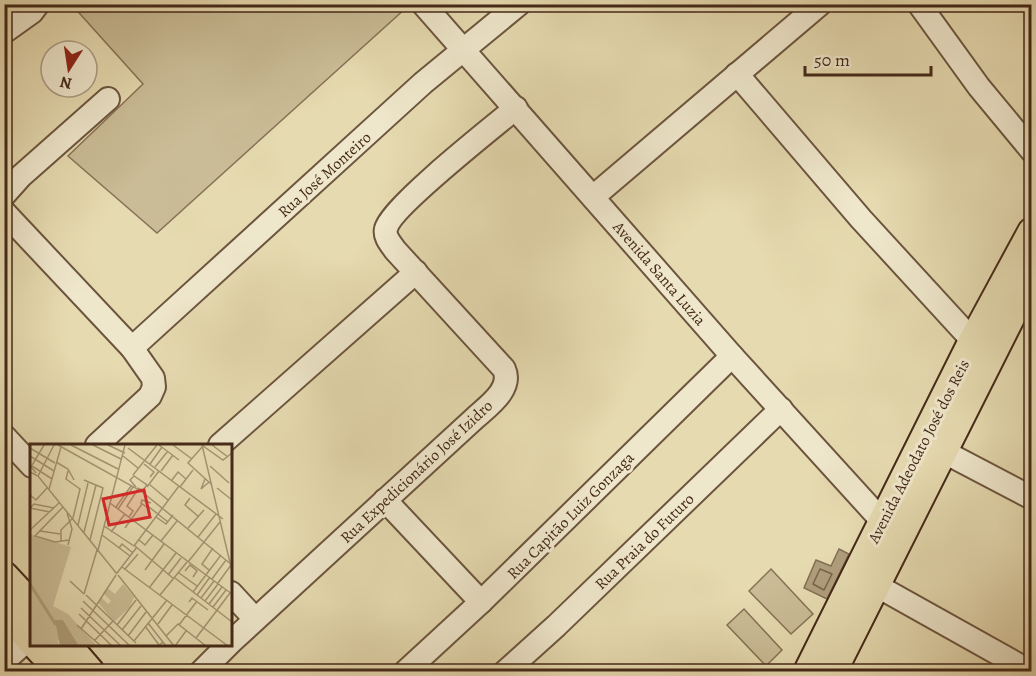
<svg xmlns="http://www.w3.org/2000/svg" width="1036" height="676" font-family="Alegreya,serif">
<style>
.green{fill:#cabc96;stroke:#877257;stroke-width:1.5}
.water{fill:#af9e7c;stroke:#846f54;stroke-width:1.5}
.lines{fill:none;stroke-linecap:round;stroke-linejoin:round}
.shore{stroke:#7a644a;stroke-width:1.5}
.minor-casing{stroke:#6c553e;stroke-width:26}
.major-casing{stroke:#442918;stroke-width:32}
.minor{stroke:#efe7cc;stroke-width:22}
.major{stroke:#e6dab0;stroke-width:28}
.labels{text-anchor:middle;stroke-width:6;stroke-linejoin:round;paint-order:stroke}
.street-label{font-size:16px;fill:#442918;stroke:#efe7cc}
.inset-river{fill:none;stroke:#af9e7c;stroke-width:3}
.inset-road{fill:none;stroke:#a59373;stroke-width:1.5}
.view{fill:#d62828;fill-opacity:0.15;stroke:#d62828;stroke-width:3}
.inset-edge{fill:none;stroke:#442918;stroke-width:3}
</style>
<rect width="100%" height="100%" fill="#e6dab0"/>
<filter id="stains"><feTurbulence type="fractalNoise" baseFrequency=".00333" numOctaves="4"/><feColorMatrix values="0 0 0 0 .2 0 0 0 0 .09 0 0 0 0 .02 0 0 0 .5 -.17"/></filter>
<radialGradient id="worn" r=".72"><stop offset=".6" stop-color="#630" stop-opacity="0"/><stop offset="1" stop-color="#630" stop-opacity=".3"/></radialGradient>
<g class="green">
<path d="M402 4 406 8 157 233 68 156 143 84 72 5Z"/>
<path d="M771 569 813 614 791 634 749 591Z"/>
<path d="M744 609 782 650 766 666 727 625Z"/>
</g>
<path class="water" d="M839 549 849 554 827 599 804 588 816 560 831 566Z"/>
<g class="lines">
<path class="shore" d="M820 569 832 574 824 590 813 584Z"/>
<g class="minor-casing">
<g id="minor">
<path d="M423 4 732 356 883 522 895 530"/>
<path d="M919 4 979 87 1032 151"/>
<path d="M4 32 32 12 38 4"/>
<path d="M737 74 861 219 973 341"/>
<path d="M4 195 21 176 108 99"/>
<path d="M593 197 820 4"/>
<path d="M4 212 132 348 153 378 154 387 150 396 97 445"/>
<path d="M132 348 423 83 519 4"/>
<path d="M4 436 32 466"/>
<path d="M929 444 1032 498"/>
<path d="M220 445 416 272"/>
<path d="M385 500 481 602"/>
<path d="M863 578 1031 672"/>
<path d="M231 593 255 619"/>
<path d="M231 642 475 418C488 406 513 389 504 369L395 250C391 244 384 237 386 229 390 208 493 127 516 108"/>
<path d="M4 661 32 636"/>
<path d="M201 672 229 644"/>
<path d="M405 672 481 602 732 356"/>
<path d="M505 672 556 626 781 409"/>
</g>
</g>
<g class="major-casing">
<g id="major">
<path d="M4 576 32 606"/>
<path d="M4 610 32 641"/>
<path d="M35 644 61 672"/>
<path d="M66 644 90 672"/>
<path d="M808 672 973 341 1032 232"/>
<path d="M832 672 1032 274"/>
</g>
</g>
<use href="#minor" class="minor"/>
<use href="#major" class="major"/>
</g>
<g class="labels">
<g class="street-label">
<text transform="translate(324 174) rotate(-42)" y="6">Rua José Monteiro</text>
<text transform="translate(660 273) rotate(49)" y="6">Avenida Santa Luzia</text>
<text transform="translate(918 451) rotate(-63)" y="6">Avenida Adeodato José dos Reis</text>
<text transform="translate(416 471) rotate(-43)" y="6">Rua Expedicionário José Izidro</text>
<text transform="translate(570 515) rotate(-45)" y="6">Rua Capitão Luiz Gonzaga</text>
<text transform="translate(644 541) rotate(-44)" y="6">Rua Praia do Futuro</text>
</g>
</g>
<g transform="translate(30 444)">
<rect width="202" height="202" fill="#e6dab0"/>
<path d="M0 90 41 103 23 162 38 170 67 202H49L33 176 28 198 30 202H0ZM93 140 104 153 100 163 84 178 68 158 71 153 78 160 81 157 73 149 77 144 85 150Z" fill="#cabc96"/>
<path d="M25 176H33L49 202H30Z" fill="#af9e7c"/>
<path class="inset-river" d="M0 140 26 181"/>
<path class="inset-road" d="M28 1 111 47 202 121M41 1 88 25M63 1 91 15M78 1 95 9M129 1 149 16M143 1 162 15M172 1 202 127M182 1 198 13M0 4 25 19M98 4 193 75M0 12 24 27M93 12 108 24M115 16 127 1M26 18 38 25 44 36M114 20 124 28 120 33M120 20 132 3M2 22 22 35M180 22 199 39M125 23 138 7M38 27 36 35 50 45 43 74M131 27 143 11M0 28 8 32 87 130M6 29 1 23 14 1M103 31 115 16M8 32 24 1M175 35 171 45 179 38M54 36 73 44 60 96M142 36 148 28 156 35M119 40 138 56M181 40 158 19 173 2 193 16 202 9M106 43 100 36 104 32 117 41 113 46 107 44M117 43 129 27M150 43 163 26M187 44 202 56M19 45 31 3M0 51 6 56 17 44M160 54 155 61 169 73M80 59 176 131M33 63 5 92 25 98 39 96M86 63 101 42M119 63 138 78M0 64 4 60 24 64M0 64 20 68M118 64 111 59 112 56 121 59M88 65 103 43M37 69 42 85 38 101M99 73 103 67 97 62 108 45M126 73 136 80 143 71M48 81 58 39M74 82 104 102M95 84 112 60M158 84 174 66M0 86 29 59M10 87 30 90M54 88 66 41M81 88 95 70M72 91 100 112M168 93 186 70M109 96 115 101 123 91M31 97V86L42 75M131 97 147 77M104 102 149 42M105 102 144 135M89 104 92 100 103 109M68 106 95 1M158 118 190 78M92 123 198 202M95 125 108 110M115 126 134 100M179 126 172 120 183 104M155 127 160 121 167 127 163 133M87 129 107 103M149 129 167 142M88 131 144 202M138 131 151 114M176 131 202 150M145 134 202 178M182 135 196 116M40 137 54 150M188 139 201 121M119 144 146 109M163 148 191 111M54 150 67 106M56 151 106 199M130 151 157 118M167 151 180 133M171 154 184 137M53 157 100 202M175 157 188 140M159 158 162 154 178 166M179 160 192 143M183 163 196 146M51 164 91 202M49 170 82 202M118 179 136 202M128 180 142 161M47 181 71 202M87 181 106 156M149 181 167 157M115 182 129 201 133 198M51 185 86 131M92 186 111 162M98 192 116 168M136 192 148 180 176 202M166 194 200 149M64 197 83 177M104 197 137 156M145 202 156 187"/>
<path class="view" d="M114 46 120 73 79 81 73 55Z"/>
<rect width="202" height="202" class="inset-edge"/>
</g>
<rect width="1036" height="676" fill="none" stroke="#e6dab0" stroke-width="24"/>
<rect x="6" y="6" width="1024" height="664" fill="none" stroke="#442918" stroke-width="3"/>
<rect x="12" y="12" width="1012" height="652" fill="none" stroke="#442918" stroke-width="1.5"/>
<g transform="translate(69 69) rotate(192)"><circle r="28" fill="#efe7cc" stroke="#ab9b84" stroke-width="1.5"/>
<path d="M0-4.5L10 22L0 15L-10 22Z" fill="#8f2418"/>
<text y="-9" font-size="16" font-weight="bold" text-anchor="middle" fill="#442918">N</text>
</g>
<path d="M805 66v9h126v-9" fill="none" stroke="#442918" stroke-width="3"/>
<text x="814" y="66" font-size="18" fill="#442918" stroke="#efe7cc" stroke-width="4.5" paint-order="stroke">50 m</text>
<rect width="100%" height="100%" filter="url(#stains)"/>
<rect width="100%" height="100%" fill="url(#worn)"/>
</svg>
